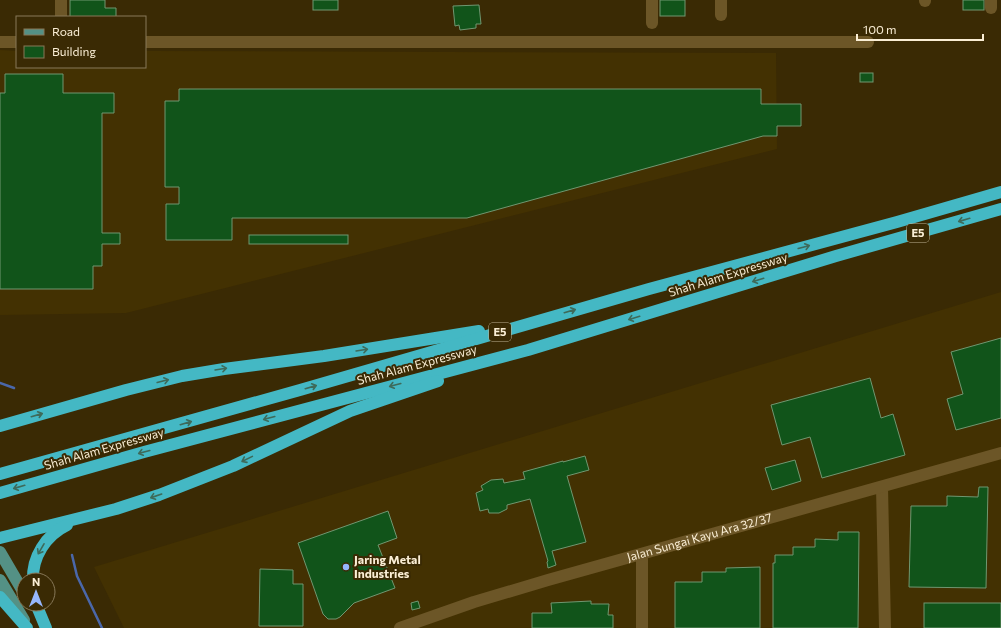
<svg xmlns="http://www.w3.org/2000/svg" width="1001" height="628" font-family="Commissioner,sans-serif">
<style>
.built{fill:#433102}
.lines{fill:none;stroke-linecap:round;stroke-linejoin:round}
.stream{stroke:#4a67aa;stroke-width:2.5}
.building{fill:#11541a;stroke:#709771}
.minor{stroke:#6c5627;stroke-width:12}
.major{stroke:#549185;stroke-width:12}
.highway{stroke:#44b8c4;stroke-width:12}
.oneway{stroke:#3e6a5a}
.poi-dot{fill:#96b6fd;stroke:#3a2a04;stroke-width:1.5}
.labels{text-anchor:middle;stroke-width:4;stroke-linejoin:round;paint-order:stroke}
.shield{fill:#3a2a04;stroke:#c0b396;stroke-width:1}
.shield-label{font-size:11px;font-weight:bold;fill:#faeed5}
.street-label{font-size:12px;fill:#faeed5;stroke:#3a2a04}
.poi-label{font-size:12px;font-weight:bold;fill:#faeed5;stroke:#3a2a04;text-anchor:start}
</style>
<rect width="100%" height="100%" fill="#3a2a04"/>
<g class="built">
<path d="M0 50 17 51V67H145V51L776 53 777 149 126 313 0 315Z"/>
<path d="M1001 292V628H124L94 567Z"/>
</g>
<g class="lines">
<g class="stream">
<path d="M0 383 14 388"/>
<path d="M72 555 77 576 102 628"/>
</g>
</g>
<g class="building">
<path d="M70 0H105V8H116V17H70Z"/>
<rect x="313" y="0" width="25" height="10"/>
<rect x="660" y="0" width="25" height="16"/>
<rect x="963" y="0" width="21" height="10"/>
<path d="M479 5 481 24H476V28L460 30 459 25 455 26 453 6Z"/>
<rect x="860" y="73" width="13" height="9"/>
<path d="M5 74H63V93H114V113H102V233H120V244H102V266H93V289H0V93H5Z"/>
<path d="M179 89H761V104H801V126H777V136H763L467 218H232V240H166V204H179V187H165V101H179Z"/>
<rect x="249" y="235" width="99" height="9"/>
<path d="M1001 338V418L956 430 947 399 963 394 951 352Z"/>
<path d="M870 378 881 418 893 414 905 455 822 478 810 437 782 445 771 405Z"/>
<path d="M585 456 589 470 567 476 586 542 552 551 556 565 548 568 547 562 548 561 530 499 507 505V509L499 513H489L488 509 480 511 476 493 483 490 481 486 491 480 503 479 504 483 525 479 523 472 563 461V462Z"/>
<path d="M795 460 801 481 772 490 765 468Z"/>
<path d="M979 487H988L986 588 909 587 911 506H947V496L978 497Z"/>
<path d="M388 511 397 538 378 545 395 588 354 603 340 617 336 619H328L323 614 298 543Z"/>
<path d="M838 532H859L858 628H773V563H775V555H793V547H815V539L838 540Z"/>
<path d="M760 567V628H675V582H702V572H726V568Z"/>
<path d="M260 569 293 570V584H303V626H259Z"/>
<path d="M418 601 420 608 412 610 411 603Z"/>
<path d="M591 601V604H609L608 615H613V628H532V613H552L551 603Z"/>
<rect x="924" y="603" width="77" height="25"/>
</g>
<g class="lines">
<g class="minor">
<path d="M61 0V17"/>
<path d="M652 0V23"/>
<path d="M721 0V15"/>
<path d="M925 0V1"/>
<path d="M991 0V8"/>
<path d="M0 42H17"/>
<path d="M145 42H868"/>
<path d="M882 487 885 628"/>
<path d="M642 554V628"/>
<path id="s1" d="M400 628 474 602 548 580 1001 453"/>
</g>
<g class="major">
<path d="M0 552 24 593"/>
<path d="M0 580 24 620"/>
</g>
<g class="highway">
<path d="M0 426 126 390 182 376 224 369 324 356 479 331"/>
<path d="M0 474 300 390 649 289 897 222 1001 192"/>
<path d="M0 493 144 452 528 350 836 256 1001 209"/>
<path d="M0 538 116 509 159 495 233 466 350 411 438 381"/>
<path d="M33 580C32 557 46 535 67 525"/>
<path d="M0 597 27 628"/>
<path d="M36 604 46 628"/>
</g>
</g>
<defs><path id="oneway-shaft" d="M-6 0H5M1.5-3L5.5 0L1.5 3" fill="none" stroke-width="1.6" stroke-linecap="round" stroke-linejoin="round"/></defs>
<g class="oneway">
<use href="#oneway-shaft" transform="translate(964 220) rotate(164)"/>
<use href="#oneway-shaft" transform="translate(804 247) rotate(-15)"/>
<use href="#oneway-shaft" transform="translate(758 280) rotate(163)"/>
<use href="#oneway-shaft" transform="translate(570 311) rotate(-16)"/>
<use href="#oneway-shaft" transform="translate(634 318) rotate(163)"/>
<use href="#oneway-shaft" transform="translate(362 350) rotate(-9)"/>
<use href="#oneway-shaft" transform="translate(221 369) rotate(-9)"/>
<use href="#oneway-shaft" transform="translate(163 381) rotate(-14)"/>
<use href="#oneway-shaft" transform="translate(395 385) rotate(165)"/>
<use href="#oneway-shaft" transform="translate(311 387) rotate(-16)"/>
<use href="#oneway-shaft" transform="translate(37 415) rotate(-16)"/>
<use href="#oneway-shaft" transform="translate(269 418) rotate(165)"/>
<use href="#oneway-shaft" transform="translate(186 423) rotate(-16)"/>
<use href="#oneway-shaft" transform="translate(144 452) rotate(165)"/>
<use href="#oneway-shaft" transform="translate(247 459) rotate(154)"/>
<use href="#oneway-shaft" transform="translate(19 487) rotate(164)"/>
<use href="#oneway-shaft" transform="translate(156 496) rotate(161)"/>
<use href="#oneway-shaft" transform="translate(41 549) rotate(120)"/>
</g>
<circle class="poi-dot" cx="346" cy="567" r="4"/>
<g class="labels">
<g class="shield">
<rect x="907" y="224" width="22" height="18" rx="3"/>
<rect x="489" y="323" width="22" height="18" rx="3"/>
</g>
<g class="shield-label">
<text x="918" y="237">E5</text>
<text x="500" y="336">E5</text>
</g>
<g class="street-label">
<text transform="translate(728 275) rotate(-17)" y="4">Shah Alam Expressway</text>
<text transform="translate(417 365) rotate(-15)" y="4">Shah Alam Expressway</text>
<text transform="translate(104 449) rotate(-16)" y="4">Shah Alam Expressway</text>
<text dy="4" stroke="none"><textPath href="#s1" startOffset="313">Jalan Sungai Kayu Ara 32/37</textPath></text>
</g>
<g class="poi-label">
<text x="354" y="564">Jaring Metal<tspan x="354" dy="14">Industries</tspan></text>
</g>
</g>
<rect x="16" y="16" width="130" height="52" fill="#3a2a04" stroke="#877858"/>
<rect x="24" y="29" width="20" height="6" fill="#549185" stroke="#877858"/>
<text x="52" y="36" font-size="12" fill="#faeed5">Road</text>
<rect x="24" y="46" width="20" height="12" fill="#11541a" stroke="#877858"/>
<text x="52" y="56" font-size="12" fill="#faeed5">Building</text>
<g transform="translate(36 592)"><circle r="19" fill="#3a2a04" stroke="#877858"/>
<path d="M0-3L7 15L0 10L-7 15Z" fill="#96b6fd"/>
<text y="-6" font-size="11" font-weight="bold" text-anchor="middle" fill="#faeed5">N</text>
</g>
<path d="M857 34v6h126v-6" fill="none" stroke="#faeed5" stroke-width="2"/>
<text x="863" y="34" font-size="12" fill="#faeed5" stroke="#3a2a04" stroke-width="3" paint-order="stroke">100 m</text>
</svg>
